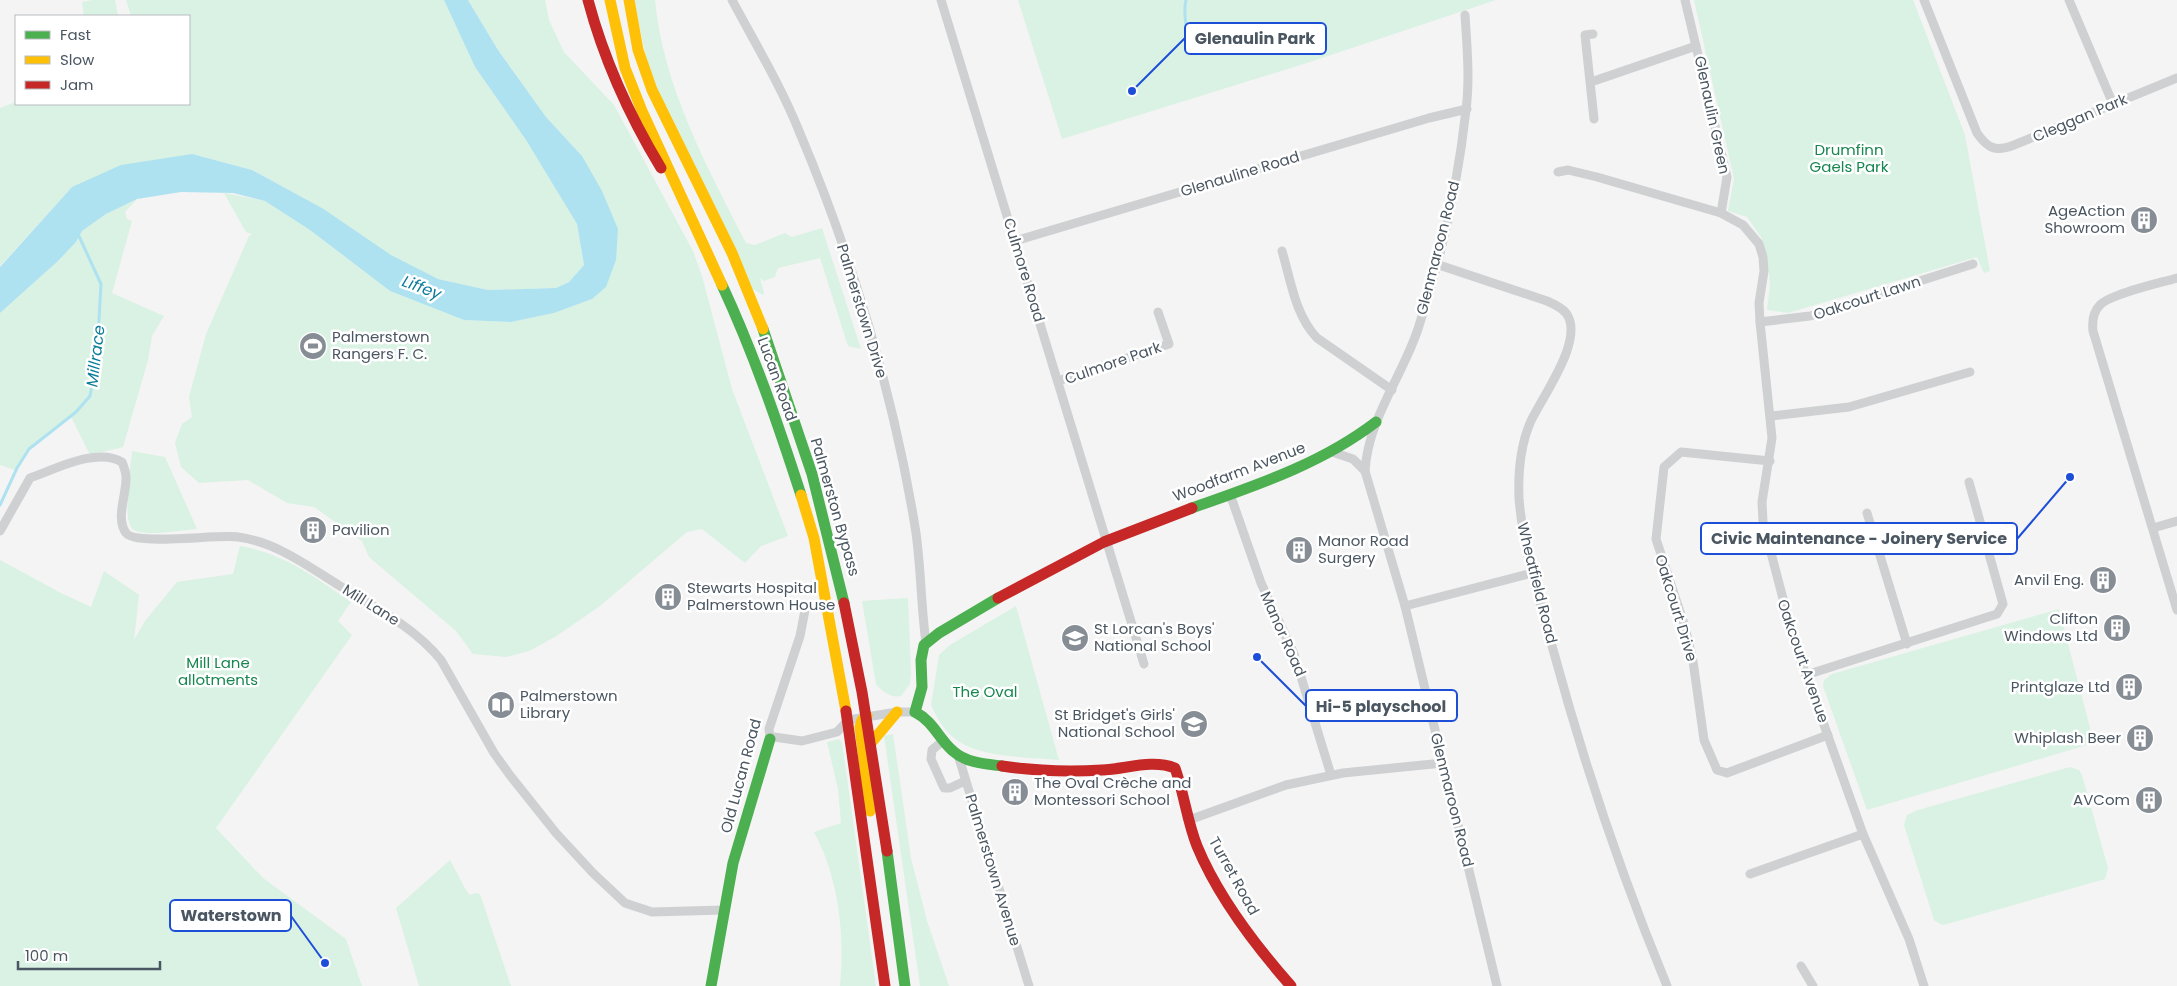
<svg xmlns="http://www.w3.org/2000/svg" width="2177" height="986" font-family="Poppins,sans-serif">
<style>
.green{fill:#d9f2e3}
.water{fill:#aee2f0}
.lines{fill:none;stroke-linecap:round;stroke-linejoin:round}
.stream{stroke:#aee2f0;stroke-width:3}
.street{stroke:#ced0d2;stroke-width:9}
.fast{stroke:#4caf50;stroke-width:11}
.slow{stroke:#ffc107;stroke-width:11}
.jam{stroke:#c62828;stroke-width:11}
.labels{text-anchor:middle;stroke-width:5;stroke-linejoin:round;paint-order:stroke}
.street-label{font-size:15px;fill:#4a5661;stroke:#fff}
.park-label{font-size:15px;fill:#17864f;stroke:#fff}
.poi-label{font-size:15px;fill:#4a5661;stroke:#fff;text-anchor:end}
.water-label{font-size:16px;font-style:italic;fill:#0c7c9b;stroke:#fff}
.leader{fill:none;stroke:#1d4ed8;stroke-width:2}
.callout-dot{fill:#1d4ed8;stroke:#fff;stroke-width:2}
.callout{fill:#fff;stroke:#1d4ed8;stroke-width:2}
.callout-label{font-size:16px;text-anchor:middle;font-weight:bold;fill:#4a5661}
</style>
<rect width="100%" height="100%" fill="#f4f4f4"/>
<g class="green">
<path d="M92 0H115L118 16H84L82 2Z"/>
<path d="M126 0H444L475 67 526 140 577 224 584 265 569 282 556 288 488 290 438 279 388 255 322 208 252 170 192 154 72 187 0 266V108L16 102V104H189V16H131Z"/>
<path d="M468 0H545L549 20 564 52 614 105 693 251 702 276 732 389 788 536 761 546 745 563 702 529 687 532 600 606 555 637 529 651 506 657 473 654 456 631 369 557 362 541 314 507 287 503 248 480 199 483 181 467 175 443 182 424 192 417 189 397 206 334 249 236 252 234 246 232 224 193 265 201 310 230 390 291 464 320 511 322 554 313 592 299 582 156 546 117 498 50Z"/>
<path d="M634 0H655C663 86 707 167 746 243L755 245 785 233 792 237 822 228 861 349 848 346 820 258 778 268 775 277 764 281 760 278 764 293 763 295 751 288 664 106 647 62Z"/>
<path d="M1018 0H1496L1310 62 1062 139Z"/>
<path d="M1694 0H1913L1965 135 1990 271 1984 273 1977 257 1788 313 1767 310 1770 286 1767 255 1761 237 1747 217 1728 211 1734 179Z"/>
<path d="M137 199 125 212 127 219 132 221 112 293 164 316 152 336 148 360 123 447 90 455 70 415 28 448 15 470 0 465V313L58 261 76 242 82 231 106 214Z"/>
<path d="M132 451 165 457 197 529C181 530 147 537 134 530 121 524 131 465 132 451Z"/>
<path d="M240 546C283 553 315 577 351 602L338 621 352 635 216 828 263 878 346 939 362 986H0V560L59 592 91 607 104 571 139 595 134 640 145 621 177 582 233 574Z"/>
<path d="M908 598 911 673 910 684 901 696C890 698 883 692 876 684L862 601Z"/>
<path d="M1016 606 1059 760C1028 757 976 758 953 737 943 729 936 716 931 705L939 655 950 645Z"/>
<path d="M2059 609 2094 743 1867 810 1823 686 1824 680 1832 674Z"/>
<path d="M893 734 911 858 927 921 949 986H920L884 736Z"/>
<path d="M839 739 842 742 876 986H840C845 935 839 878 814 832L841 823 838 789 827 742Z"/>
<path d="M2070 767 2079 770 2082 775 2108 868 2105 879 1947 924 1942 925 1934 920 1904 825 1907 815 1918 810Z"/>
<path d="M450 860 467 892 470 895 476 893 480 894 511 986H419L396 908Z"/>
</g>
<path class="water" d="M444 0H468L498 50 546 117 582 156 602 191 618 229 616 260 606 287 592 299 554 313 511 322 464 320 390 291 310 230 265 201 233 193 181 192 137 199 106 214 82 231 76 242 58 261 0 313V267L72 187 121 165 192 154 252 170 322 208 391 255 438 279 488 290 556 288 569 282 584 265 577 224 526 140 475 67Z"/>
<g class="lines">
<g class="stream">
<path d="M1186 0C1183 9 1187 46 1194 53"/>
<path d="M0 505 17 468 29 449 76 412 90 396 97 355 101 284 78 234"/>
</g>
<g class="street">
<path d="M732 0C755 43 781 86 799 131 852 256 895 399 916 533 921 569 921 606 926 643"/>
<path d="M941 0 1144 664"/>
<path d="M1685 0 1727 177 1721 213"/>
<path d="M1924 0 1977 133C1988 149 1996 152 2014 145L2177 78"/>
<path d="M2069 0 2113 104"/>
<path d="M1465 15C1467 47 1470 78 1466 110 1458 183 1441 259 1418 329 1402 377 1368 419 1365 471L1405 606 1497 986"/>
<path d="M1593 34 1585 35 1594 119"/>
<path d="M1591 82 1696 46"/>
<path d="M1558 172 1568 170 1597 177 1721 213 1743 225 1759 244 1763 257 1764 271 1759 303 1760 322 1772 438 1762 502 1763 522 1794 641 1863 834 1909 939 1924 986"/>
<path d="M1015 241 1429 118 1467 109"/>
<path d="M1282 251C1291 281 1295 315 1317 338L1392 390"/>
<path d="M1436 264 1547 301C1554 304 1561 307 1566 313 1586 339 1541 398 1530 423 1520 447 1518 473 1519 498 1523 550 1540 602 1554 653 1585 767 1622 877 1667 986"/>
<path d="M2177 278C2160 283 2110 294 2100 305 2093 312 2092 322 2093 331L2177 610"/>
<path d="M1760 322 1810 316 1973 264"/>
<path d="M1058 381 1169 344 1158 312"/>
<path d="M1772 416 1849 407 1970 372"/>
<path d="M1332 452 1353 459 1365 471"/>
<path d="M1770 461 1681 452 1664 467 1656 539 1685 627 1693 661 1704 740 1717 770 1727 773 1828 735"/>
<path d="M1230 494 1261 583 1294 654 1331 775"/>
<path d="M1867 513 1907 644"/>
<path d="M2153 528 2177 521"/>
<path d="M0 531 30 478C56 469 97 447 122 462 124 467 126 472 126 477 127 493 115 518 126 533 135 546 218 534 238 537 276 542 308 566 340 586 376 608 414 627 441 660L494 753 509 774 556 833 593 873 625 903 652 912 723 910"/>
<path d="M806 605 800 636 769 729 770 739 774 737 802 741 837 732 848 720 897 712H915"/>
<path d="M1405 606 1532 573"/>
<path d="M1806 675 1997 614 2003 604 1969 482"/>
<path d="M944 740 932 750 931 759 944 788H950L965 781"/>
<path d="M958 755 1029 986"/>
<path d="M1189 820 1286 785 1343 773 1443 763"/>
<path d="M1750 874 1863 834"/>
<path d="M1801 966 1813 986"/>
</g>
<g class="fast">
<path d="M722 285C754 354 778 424 801 495"/>
<path d="M763 329 812 474 844 603"/>
<path d="M1192 508C1257 485 1321 464 1376 422"/>
<path d="M998 598 939 633 924 645 921 660 922 687 915 712C933 721 939 739 953 751 966 763 986 764 1002 766"/>
<path d="M887 851 905 986"/>
<path d="M711 986 733 863 770 739"/>
</g>
<g class="slow">
<path d="M610 0 625 68 642 111 722 285"/>
<path d="M629 0 638 50 652 90 732 253 763 329"/>
<path d="M801 495 814 538 846 711"/>
<path d="M867 716 862 720 860 727 870 811"/>
<path d="M871 743 897 712"/>
</g>
<g class="jam">
<path d="M588 0C604 60 629 115 661 168"/>
<path d="M998 598 1104 542 1192 508"/>
<path d="M844 603 862 692 887 851"/>
<path d="M846 711 885 986"/>
<path d="M1002 766C1035 771 1069 772 1102 770 1126 769 1152 759 1175 768 1184 793 1187 821 1197 846 1218 897 1254 944 1291 986"/>
</g>
</g>
<defs>
<g id="building-disc" transform="scale(1.4375)"><circle r="9.5" fill="#868d94" stroke="#fff"/><path d="M-4-6H4V6H1V3H-1V6H-4ZM-2.5-4.3h1.7v1.8h-1.7ZM.8-4.3h1.7v1.8H.8ZM-2.5-1h1.7V.8h-1.7ZM.8-1h1.7V.8H.8Z" fill="#fff"/></g>
<g id="stadium-disc" transform="scale(1.4375)"><circle r="9.5" fill="#868d94" stroke="#fff"/><path d="M0-5a6.5 5 0 1 0 0 10a6.5 5 0 1 0 0-10ZM-3.5-1.8h7v3.6h-7Z" fill="#fff"/></g>
<g id="school-disc" transform="scale(1.4375)"><circle r="9.5" fill="#868d94" stroke="#fff"/><path d="M0-5L7-2L0 1L-7-2ZM-4 1L0 2.5L4 1V4Q0 6-4 4Z" fill="#fff"/></g>
<g id="library-disc" transform="scale(1.4375)"><circle r="9.5" fill="#868d94" stroke="#fff"/><path d="M-6-4Q-3-5.5-.7-3.5V5Q-3 3-6 4ZM6-4Q3-5.5 .7-3.5V5Q3 3 6 4Z" fill="#fff"/></g>
</defs>
<g fill-rule="evenodd">
<use href="#building-disc" x="2144" y="220"/>
<use href="#stadium-disc" x="313" y="346"/>
<use href="#building-disc" x="313" y="530"/>
<use href="#building-disc" x="1299" y="550"/>
<use href="#building-disc" x="2103" y="580"/>
<use href="#building-disc" x="668" y="597"/>
<use href="#building-disc" x="2117" y="628"/>
<use href="#school-disc" x="1075" y="638"/>
<use href="#building-disc" x="2129" y="687"/>
<use href="#library-disc" x="501" y="705"/>
<use href="#school-disc" x="1194" y="724"/>
<use href="#building-disc" x="2140" y="738"/>
<use href="#building-disc" x="1015" y="792"/>
<use href="#building-disc" x="2149" y="800"/>
</g>
<g class="labels">
<g class="street-label">
<text transform="translate(1712 115) rotate(78)" y="5">Glenaulin Green</text>
<text transform="translate(2080 118) rotate(-23)" y="5">Cleggan Park</text>
<text transform="translate(1240 174) rotate(-17)" y="5">Glenauline Road</text>
<text transform="translate(1438 248) rotate(-76)" y="5">Glenmaroon Road</text>
<text transform="translate(1024 270) rotate(73)" y="5">Culmore Road</text>
<text transform="translate(1867 298) rotate(-18)" y="5">Oakcourt Lawn</text>
<text transform="translate(862 311) rotate(73)" y="5">Palmerstown Drive</text>
<text transform="translate(1113 363) rotate(-19)" y="5">Culmore Park</text>
<text transform="translate(777 379) rotate(70)" y="5">Lucan Road</text>
<text transform="translate(1239 472) rotate(-21)" y="5">Woodfarm Avenue</text>
<text transform="translate(835 507) rotate(74)" y="5">Palmerston Bypass</text>
<text transform="translate(1537 583) rotate(76)" y="5">Wheatfield Road</text>
<text transform="translate(371 605) rotate(32)" y="5">Mill Lane</text>
<text transform="translate(1676 608) rotate(73)" y="5">Oakcourt Drive</text>
<text transform="translate(1283 634) rotate(66)" y="5">Manor Road</text>
<text transform="translate(1803 661) rotate(71)" y="5">Oakcourt Avenue</text>
<text transform="translate(741 776) rotate(-75)" y="5">Old Lucan Road</text>
<text transform="translate(1452 800) rotate(76)" y="5">Glenmaroon Road</text>
<text transform="translate(993 870) rotate(73)" y="5">Palmerstown Avenue</text>
<text transform="translate(1234 876) rotate(61)" y="5">Turret Road</text>
</g>
<g class="park-label">
<text x="1849" y="155">Drumfinn<tspan x="1849" dy="17">Gaels Park</tspan></text>
<text x="218" y="668">Mill Lane<tspan x="218" dy="17">allotments</tspan></text>
<text x="985" y="697">The Oval</text>
</g>
<g class="poi-label">
<text x="2125" y="216">AgeAction<tspan x="2125" dy="17">Showroom</tspan></text>
<text x="332" y="342" text-anchor="start">Palmerstown<tspan x="332" dy="17">Rangers F. C.</tspan></text>
<text x="332" y="535" text-anchor="start">Pavilion</text>
<text x="1318" y="546" text-anchor="start">Manor Road<tspan x="1318" dy="17">Surgery</tspan></text>
<text x="2084" y="585">Anvil Eng.</text>
<text x="687" y="593" text-anchor="start">Stewarts Hospital<tspan x="687" dy="17">Palmerstown House</tspan></text>
<text x="2098" y="624">Clifton<tspan x="2098" dy="17">Windows Ltd</tspan></text>
<text x="1094" y="634" text-anchor="start">St Lorcan's Boys'<tspan x="1094" dy="17">National School</tspan></text>
<text x="2110" y="692">Printglaze Ltd</text>
<text x="520" y="701" text-anchor="start">Palmerstown<tspan x="520" dy="17">Library</tspan></text>
<text x="1175" y="720">St Bridget's Girls'<tspan x="1175" dy="17">National School</tspan></text>
<text x="2121" y="743">Whiplash Beer</text>
<text x="1034" y="788" text-anchor="start">The Oval Crèche and<tspan x="1034" dy="17">Montessori School</tspan></text>
<text x="2130" y="805">AVCom</text>
</g>
<g class="water-label">
<text transform="translate(422 287) rotate(21)" y="6">Liffey</text>
<text transform="translate(95 356) rotate(-83)" y="6">Millrace</text>
</g>
</g>
<path class="leader" d="M1132 91L1185 38M2070 477L2017 539M1257 657L1306 706M325 963L291 916"/>
<g class="callout-dot">
<circle cx="1132" cy="91" r="5"/>
<circle cx="2070" cy="477" r="5"/>
<circle cx="1257" cy="657" r="5"/>
<circle cx="325" cy="963" r="5"/>
</g>
<g class="callout">
<rect x="1185" y="23" width="141" height="31" rx="5"/>
<rect x="1701" y="523" width="316" height="31" rx="5"/>
<rect x="1306" y="690" width="151" height="31" rx="5"/>
<rect x="170" y="900" width="121" height="31" rx="5"/>
</g>
<g class="callout-label">
<text x="1255" y="44">Glenaulin Park</text>
<text x="1859" y="544">Civic Maintenance - Joinery Service</text>
<text x="1381" y="712">Hi-5 playschool</text>
<text x="231" y="921">Waterstown</text>
</g>
<rect x="15" y="15" width="175" height="90" fill="#ffffff" stroke="#b7bbc0"/>
<rect x="25" y="31" width="25" height="8" fill="#4caf50" stroke="#b7bbc0"/>
<text x="60" y="40" font-size="15" fill="#4a5661">Fast</text>
<rect x="25" y="56" width="25" height="8" fill="#ffc107" stroke="#b7bbc0"/>
<text x="60" y="65" font-size="15" fill="#4a5661">Slow</text>
<rect x="25" y="81" width="25" height="8" fill="#c62828" stroke="#b7bbc0"/>
<text x="60" y="90" font-size="15" fill="#4a5661">Jam</text>
<path d="M18 961v8h142v-8" fill="none" stroke="#4a5661" stroke-width="2.5"/>
<text x="25" y="961" font-size="15" fill="#4a5661" stroke="#ffffff" stroke-width="4" paint-order="stroke">100 m</text>
</svg>
